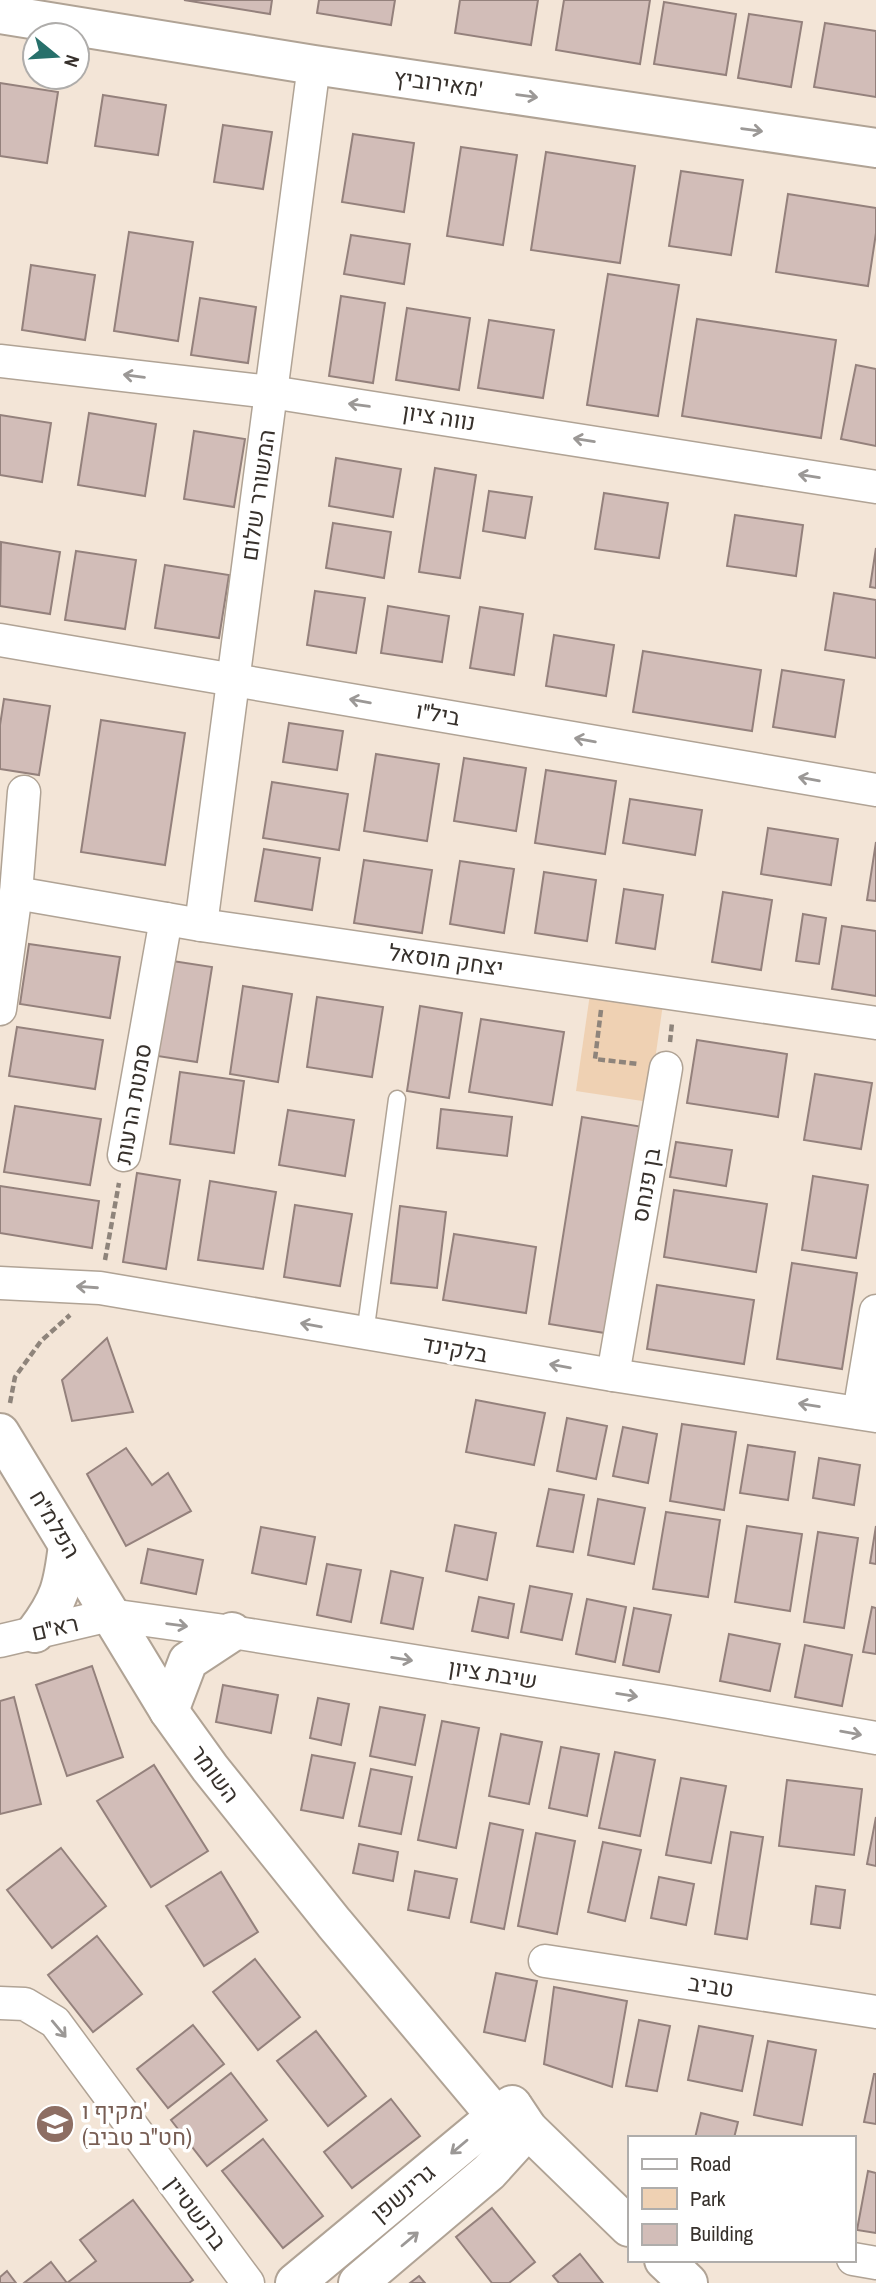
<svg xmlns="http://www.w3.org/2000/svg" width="876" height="2283" font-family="'Archivo Narrow',Heebo,sans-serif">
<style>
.green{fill:#efd1b3}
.building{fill:#d2bdb8;stroke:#94817c;stroke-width:2}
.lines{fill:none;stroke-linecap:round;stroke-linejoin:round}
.lane-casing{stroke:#b0a395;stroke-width:19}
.street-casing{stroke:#b0a395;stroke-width:35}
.secondary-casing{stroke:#b0a395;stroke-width:42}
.path{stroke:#8e847b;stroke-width:4.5;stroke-dasharray:7 3.5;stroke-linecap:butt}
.lane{stroke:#fff;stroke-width:16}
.street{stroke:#fff;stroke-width:32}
.secondary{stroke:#fff;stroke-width:38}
.oneway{stroke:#9b9896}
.labels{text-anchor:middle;stroke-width:7;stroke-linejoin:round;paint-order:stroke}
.street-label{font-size:23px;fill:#37312c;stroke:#fff}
.education-label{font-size:23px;fill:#785e54;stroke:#fff;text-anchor:start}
</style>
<rect width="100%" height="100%" fill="#f3e5d7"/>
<path class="green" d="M590 994 663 1004 649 1102 576 1091Z"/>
<g class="building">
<path d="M184 0H272L270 14Z"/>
<path d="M319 0H395L391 25 317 13Z"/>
<path d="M460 0H538L531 45 455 33Z"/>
<path d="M564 0H650L640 64 556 50Z"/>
<path d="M664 2 736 14 726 75 654 64Z"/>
<path d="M749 14 802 22 791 87 738 78Z"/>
<path d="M825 23 876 31V97L814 87Z"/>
<path d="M0 83 58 92 47 163 0 156Z"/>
<path d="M103 95 166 105 158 155 95 146Z"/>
<path d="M223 125 272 132 263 189 214 182Z"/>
<path d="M353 134 414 143 404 212 342 202Z"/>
<path d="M461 147 517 155 503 245 447 236Z"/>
<path d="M546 152 635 166 620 263 531 250Z"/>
<path d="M681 171 743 180 731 255 669 246Z"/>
<path d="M788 194 876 208V233L868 286 776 272Z"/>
<path d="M129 232 193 242 178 341 114 331Z"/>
<path d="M351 235 410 244 404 284 344 274Z"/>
<path d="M31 265 95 275 85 340 22 330Z"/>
<path d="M608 274 679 285 658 416 587 405Z"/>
<path d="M341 296 385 303 373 383 329 376Z"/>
<path d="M200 298 256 307 248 363 191 355Z"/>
<path d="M407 308 470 318 459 390 396 380Z"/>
<path d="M697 319 836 340 821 438 682 416Z"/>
<path d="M489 320 554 330 543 398 478 388Z"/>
<path d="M856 365 876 369V446L841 439Z"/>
<path d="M89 413 156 424 145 496 78 485Z"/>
<path d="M0 415 51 423 42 482 0 475Z"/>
<path d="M194 431 245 439 234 507 184 499Z"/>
<path d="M336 458 401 469 393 517 329 506Z"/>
<path d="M435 468 476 475 460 578 419 572Z"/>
<path d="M489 491 532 497 525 538 483 531Z"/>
<path d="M604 493 668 503 659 558 595 549Z"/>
<path d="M735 515 803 525 796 576 727 566Z"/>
<path d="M333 523 391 532 384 578 326 568Z"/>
<path d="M1 542 60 552 50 614 0 606Z"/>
<path d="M876 548V588L870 587Z"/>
<path d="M76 551 136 560 125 629 65 620Z"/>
<path d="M165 565 229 575 219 638 155 628Z"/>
<path d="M315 591 365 598 356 653 307 645Z"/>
<path d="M834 593 876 600V658L825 650Z"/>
<path d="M388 606 449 616 442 662 381 653Z"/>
<path d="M480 607 523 614 514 675 470 668Z"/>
<path d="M554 635 614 645 606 696 546 686Z"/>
<path d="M643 651 761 670 752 731 633 712Z"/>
<path d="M782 670 844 680 835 737 773 727Z"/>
<path d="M4 699 50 706 39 775 0 769V725Z"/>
<path d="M101 720 185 733 165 865 81 852Z"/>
<path d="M289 723 343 731 337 770 283 762Z"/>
<path d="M376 754 439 764 427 841 364 831Z"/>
<path d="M464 758 526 768 516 831 454 821Z"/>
<path d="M546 770 616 781 605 854 535 843Z"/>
<path d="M272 782 348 794 339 850 263 838Z"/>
<path d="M630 799 702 810 695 855 623 843Z"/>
<path d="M768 828 838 839 831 885 761 874Z"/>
<path d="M876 842V901L867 900Z"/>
<path d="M264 849 320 858 312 910 255 901Z"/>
<path d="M364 860 432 870 422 933 354 923Z"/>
<path d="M460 861 514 869 504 933 450 924Z"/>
<path d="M544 872 596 880 587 941 535 933Z"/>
<path d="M624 889 663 895 655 949 616 943Z"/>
<path d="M723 892 772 900 761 970 712 962Z"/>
<path d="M803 914 826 918 819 964 796 961Z"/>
<path d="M842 926 876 931V996L832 989Z"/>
<path d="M29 944 120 957 110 1018 20 1004Z"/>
<path d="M166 960 212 967 197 1062 151 1055Z"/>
<path d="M243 986 292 994 278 1082 230 1074Z"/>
<path d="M317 997 383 1007 372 1077 307 1067Z"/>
<path d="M420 1006 462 1013 449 1098 407 1091Z"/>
<path d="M481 1019 564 1032 552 1105 469 1092Z"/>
<path d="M17 1027 103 1040 95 1089 9 1076Z"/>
<path d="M697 1040 787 1054 778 1117 687 1103Z"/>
<path d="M180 1072 244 1081 234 1153 170 1144Z"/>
<path d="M815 1074 872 1083 861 1149 804 1140Z"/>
<path d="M15 1106 101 1119 90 1185 4 1172Z"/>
<path d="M441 1109 512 1117 507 1156 437 1148Z"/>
<path d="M288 1110 354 1120 345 1176 279 1165Z"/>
<path d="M582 1117 643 1127 611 1334 549 1324Z"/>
<path d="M676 1142 732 1150 726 1186 670 1177Z"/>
<path d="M137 1173 180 1180 166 1269 123 1262Z"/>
<path d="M813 1176 868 1185 856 1258 802 1250Z"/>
<path d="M210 1181 276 1192 263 1269 198 1260Z"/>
<path d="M0 1186 99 1201 92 1248 0 1233Z"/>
<path d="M674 1190 767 1204 756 1272 664 1257Z"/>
<path d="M295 1205 352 1214 340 1286 284 1277Z"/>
<path d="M400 1206 446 1212 437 1288 391 1283Z"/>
<path d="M454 1234 536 1247 526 1313 443 1300Z"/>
<path d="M792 1263 857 1273 842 1369 777 1359Z"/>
<path d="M657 1285 754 1300 744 1364 647 1349Z"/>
<path d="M107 1338 133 1412 72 1421 62 1380Z"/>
<path d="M476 1400 545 1413 534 1465 466 1452Z"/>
<path d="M567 1418 607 1426 596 1479 557 1471Z"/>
<path d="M682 1424 736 1432 724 1510 670 1501Z"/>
<path d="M623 1427 657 1434 648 1483 613 1476Z"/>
<path d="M748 1445 795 1452 788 1500 740 1493Z"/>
<path d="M126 1448 152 1485 168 1473 191 1511 126 1546 87 1474Z"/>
<path d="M819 1458 860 1465 854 1505 813 1498Z"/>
<path d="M549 1489 584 1495 573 1552 537 1546Z"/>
<path d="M598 1499 645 1508 634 1564 588 1555Z"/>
<path d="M666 1512 720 1520 708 1597 653 1589Z"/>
<path d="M455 1525 496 1533 487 1580 446 1571Z"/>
<path d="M747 1526 802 1534 790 1611 735 1602Z"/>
<path d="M876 1526V1564L870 1563Z"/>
<path d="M261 1527 315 1537 306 1584 252 1573Z"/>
<path d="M818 1532 858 1538 844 1628 804 1622Z"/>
<path d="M148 1549 203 1560 196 1594 141 1583Z"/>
<path d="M327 1564 361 1570 351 1622 317 1615Z"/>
<path d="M391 1571 423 1578 413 1629 381 1623Z"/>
<path d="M530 1586 572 1594 562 1640 521 1632Z"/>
<path d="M479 1597 514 1604 508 1638 472 1631Z"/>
<path d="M587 1599 626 1607 615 1662 576 1654Z"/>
<path d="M872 1607 876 1608V1654L863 1652Z"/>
<path d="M634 1608 671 1615 659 1672 623 1665Z"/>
<path d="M729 1634 780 1644 770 1691 720 1681Z"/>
<path d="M805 1645 852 1655 842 1706 795 1697Z"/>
<path d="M92 1666 123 1757 67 1776 36 1685Z"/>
<path d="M223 1685 278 1695 271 1733 216 1722Z"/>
<path d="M14 1697 41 1804 0 1814V1701Z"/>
<path d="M318 1698 349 1704 341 1745 310 1738Z"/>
<path d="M380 1707 425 1715 415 1765 370 1756Z"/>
<path d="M442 1721 479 1728 456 1848 418 1840Z"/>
<path d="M501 1734 542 1742 529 1804 489 1796Z"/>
<path d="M561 1747 599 1754 587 1816 549 1808Z"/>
<path d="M615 1752 655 1760 640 1836 599 1828Z"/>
<path d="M312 1755 355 1763 343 1818 301 1810Z"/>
<path d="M154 1765 208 1851 151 1887 97 1801Z"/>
<path d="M371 1769 412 1777 401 1834 359 1826Z"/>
<path d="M681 1778 726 1786 711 1863 666 1855Z"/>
<path d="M787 1780 862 1789 854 1855 779 1846Z"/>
<path d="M876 1817V1866L867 1864Z"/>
<path d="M490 1823 523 1830 504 1929 471 1922Z"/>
<path d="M731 1832 763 1837 747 1939 715 1934Z"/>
<path d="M536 1833 575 1841 557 1934 518 1926Z"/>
<path d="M603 1842 641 1850 625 1921 588 1912Z"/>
<path d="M359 1844 398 1852 393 1881 353 1873Z"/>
<path d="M61 1848 106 1906 52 1948 7 1890Z"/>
<path d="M415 1871 457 1879 449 1918 408 1910Z"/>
<path d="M221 1872 258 1932 204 1966 166 1906Z"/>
<path d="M659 1877 694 1884 686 1925 651 1918Z"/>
<path d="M816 1886 845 1890 840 1928 811 1924Z"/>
<path d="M97 1936 142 1994 93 2032 48 1975Z"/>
<path d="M255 1959 300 2017 258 2050 213 1992Z"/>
<path d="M496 1973 537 1981 525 2041 484 2032Z"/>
<path d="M554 1987 627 2001 612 2087 544 2064Z"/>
<path d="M639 2020 670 2026 657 2091 626 2086Z"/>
<path d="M193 2025 224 2064 168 2108 137 2069Z"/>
<path d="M699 2026 753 2036 742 2091 688 2080Z"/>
<path d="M316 2031 366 2096 328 2126 277 2061Z"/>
<path d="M768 2041 816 2050 802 2125 754 2115Z"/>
<path d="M231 2073 267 2120 207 2166 171 2120Z"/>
<path d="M874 2074H876V2124L864 2122Z"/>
<path d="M391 2099 420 2136 352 2188 324 2152Z"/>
<path d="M701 2113 738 2122 734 2138H695Z"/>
<path d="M263 2139 323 2216 283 2248 222 2171Z"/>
<path d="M868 2171 876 2173V2233L857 2230Z"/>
<path d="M133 2200 193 2280 189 2283H67L96 2261 80 2240Z"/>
<path d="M492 2208 535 2262 509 2283H492L456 2237Z"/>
<path d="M580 2254 603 2283H559L553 2276Z"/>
<path d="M51 2262 67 2283H24Z"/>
<path d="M7 2271 16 2283H0V2277Z"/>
<path d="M419 2276 425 2283H410Z"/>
</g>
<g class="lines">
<g class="lane-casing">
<path id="lane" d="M365 1334 397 1099"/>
</g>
<g class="street-casing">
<g id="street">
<path d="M0 361 271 392 876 487"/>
<path d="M0 640 876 790"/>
<path d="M16 893 201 925 876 1023"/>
<path d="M201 925 314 65"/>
<path d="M0 1009 16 893 24 792"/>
<path d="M124 1155 166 919"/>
<path d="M0 1283 100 1288 613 1375 876 1416"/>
<path d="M613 1375 666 1068"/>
<path d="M859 1413 876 1311"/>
<path d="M0 1641 110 1615 232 1632 669 1702 876 1738"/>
<path d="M545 1961 876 2012"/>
<path d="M0 2003 25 2004 55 2022 248 2283"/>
<path d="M853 2259 876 2263"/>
</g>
</g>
<g class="secondary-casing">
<g id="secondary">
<path d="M0 14 314 65 876 148"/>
<path d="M0 1433 169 1711 210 1768 334 1923 496 2116 528 2129"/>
<path d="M35 1633C60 1600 63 1586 68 1545"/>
<path d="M169 1711 188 1661 232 1632"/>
<path d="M514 2108 528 2129 629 2227"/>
<path d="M664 2260 688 2283"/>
<path d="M295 2283 496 2116 512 2105"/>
<path d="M358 2283 489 2172 528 2129"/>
</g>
</g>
<g class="path">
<path d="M601 1010 595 1059 638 1064"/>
<path d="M670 1042 672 1023"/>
<path d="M105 1260 119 1183"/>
<path d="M10 1403 15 1377 41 1341 70 1315"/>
</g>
<use href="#lane" class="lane"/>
<use href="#street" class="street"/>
<use href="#secondary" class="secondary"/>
</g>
<defs><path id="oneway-shaft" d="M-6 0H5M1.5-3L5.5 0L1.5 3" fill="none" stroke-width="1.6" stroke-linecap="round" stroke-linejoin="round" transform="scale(1.75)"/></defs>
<g class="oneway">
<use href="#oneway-shaft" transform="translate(527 96) rotate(8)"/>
<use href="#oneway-shaft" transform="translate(752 130) rotate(8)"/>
<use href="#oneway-shaft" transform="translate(134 376) rotate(-173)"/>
<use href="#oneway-shaft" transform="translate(359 405) rotate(-172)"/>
<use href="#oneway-shaft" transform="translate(584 440) rotate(-171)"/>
<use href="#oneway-shaft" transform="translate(809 476) rotate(-171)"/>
<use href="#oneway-shaft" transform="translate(360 701) rotate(-170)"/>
<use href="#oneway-shaft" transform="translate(585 740) rotate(-170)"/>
<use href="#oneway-shaft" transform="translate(809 779) rotate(-170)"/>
<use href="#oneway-shaft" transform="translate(87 1287) rotate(-176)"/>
<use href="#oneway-shaft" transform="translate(311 1325) rotate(-170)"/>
<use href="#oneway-shaft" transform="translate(560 1366) rotate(-170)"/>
<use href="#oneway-shaft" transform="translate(809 1405) rotate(-171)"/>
<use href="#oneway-shaft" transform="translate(177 1625) rotate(8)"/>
<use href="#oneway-shaft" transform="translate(402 1659) rotate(9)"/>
<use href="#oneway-shaft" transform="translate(627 1695) rotate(9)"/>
<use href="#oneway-shaft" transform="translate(851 1733) rotate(10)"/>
<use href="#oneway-shaft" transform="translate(59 2029) rotate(50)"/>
<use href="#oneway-shaft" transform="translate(459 2147) rotate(140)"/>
<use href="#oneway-shaft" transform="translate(410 2239) rotate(-40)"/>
</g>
<defs>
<g id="school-disc" transform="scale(2.0125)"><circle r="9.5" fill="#8d6e63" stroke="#fff"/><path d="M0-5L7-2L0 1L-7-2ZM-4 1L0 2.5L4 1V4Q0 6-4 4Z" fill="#fff"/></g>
</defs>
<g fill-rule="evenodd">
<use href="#school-disc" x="55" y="2124"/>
</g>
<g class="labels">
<g class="street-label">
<text transform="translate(438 83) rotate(8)" y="8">מאירוביץ'</text>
<text transform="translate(439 417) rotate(9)" y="8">נווה ציון</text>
<text transform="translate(258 495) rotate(-82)" y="8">המשורר שלום</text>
<text transform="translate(438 714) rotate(10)" y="8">ביל"ו</text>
<text transform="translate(446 960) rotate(8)" y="8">יצחק מוסאל</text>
<text transform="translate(133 1104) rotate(-80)" y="8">סמטת הרעות</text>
<text transform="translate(646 1185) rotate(-80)" y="8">בן פנחס</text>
<text transform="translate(455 1349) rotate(10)" y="8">בלקינד</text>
<text transform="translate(55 1524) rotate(59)" y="8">הפלמ"ח</text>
<text transform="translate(55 1628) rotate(-13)" y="8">רא"ם</text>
<text transform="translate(493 1674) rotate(9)" y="8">שיבת ציון</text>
<text transform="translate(215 1774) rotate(53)" y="8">השומר</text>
<text transform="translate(711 1986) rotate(9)" y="8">טביב</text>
<text transform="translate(403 2193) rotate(-40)" y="8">גרינשפן</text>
<text transform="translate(196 2213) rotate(53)" y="8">ברנשטיין</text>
</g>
<g class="education-label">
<text x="82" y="2119">מקיף ו'<tspan x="82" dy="26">(חט"ב טביב)</tspan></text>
</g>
</g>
<rect x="628" y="2136" width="228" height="126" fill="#ffffff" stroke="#afadab" stroke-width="2"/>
<rect x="642" y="2159" width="35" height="10" fill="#ffffff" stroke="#afadab" stroke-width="2"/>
<text x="690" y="2171" font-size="21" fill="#37312c">Road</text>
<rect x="642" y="2188" width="35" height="21" fill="#efd1b3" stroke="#afadab" stroke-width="2"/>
<text x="690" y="2206" font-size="21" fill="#37312c">Park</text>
<rect x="642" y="2224" width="35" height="21" fill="#d2bdb8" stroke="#afadab" stroke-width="2"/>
<text x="690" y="2241" font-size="21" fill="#37312c">Building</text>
<g transform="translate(56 56) rotate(108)"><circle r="33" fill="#ffffff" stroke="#afadab" stroke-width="2"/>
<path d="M0-5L12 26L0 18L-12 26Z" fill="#27706b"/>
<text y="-10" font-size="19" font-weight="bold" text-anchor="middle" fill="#37312c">N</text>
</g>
</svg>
